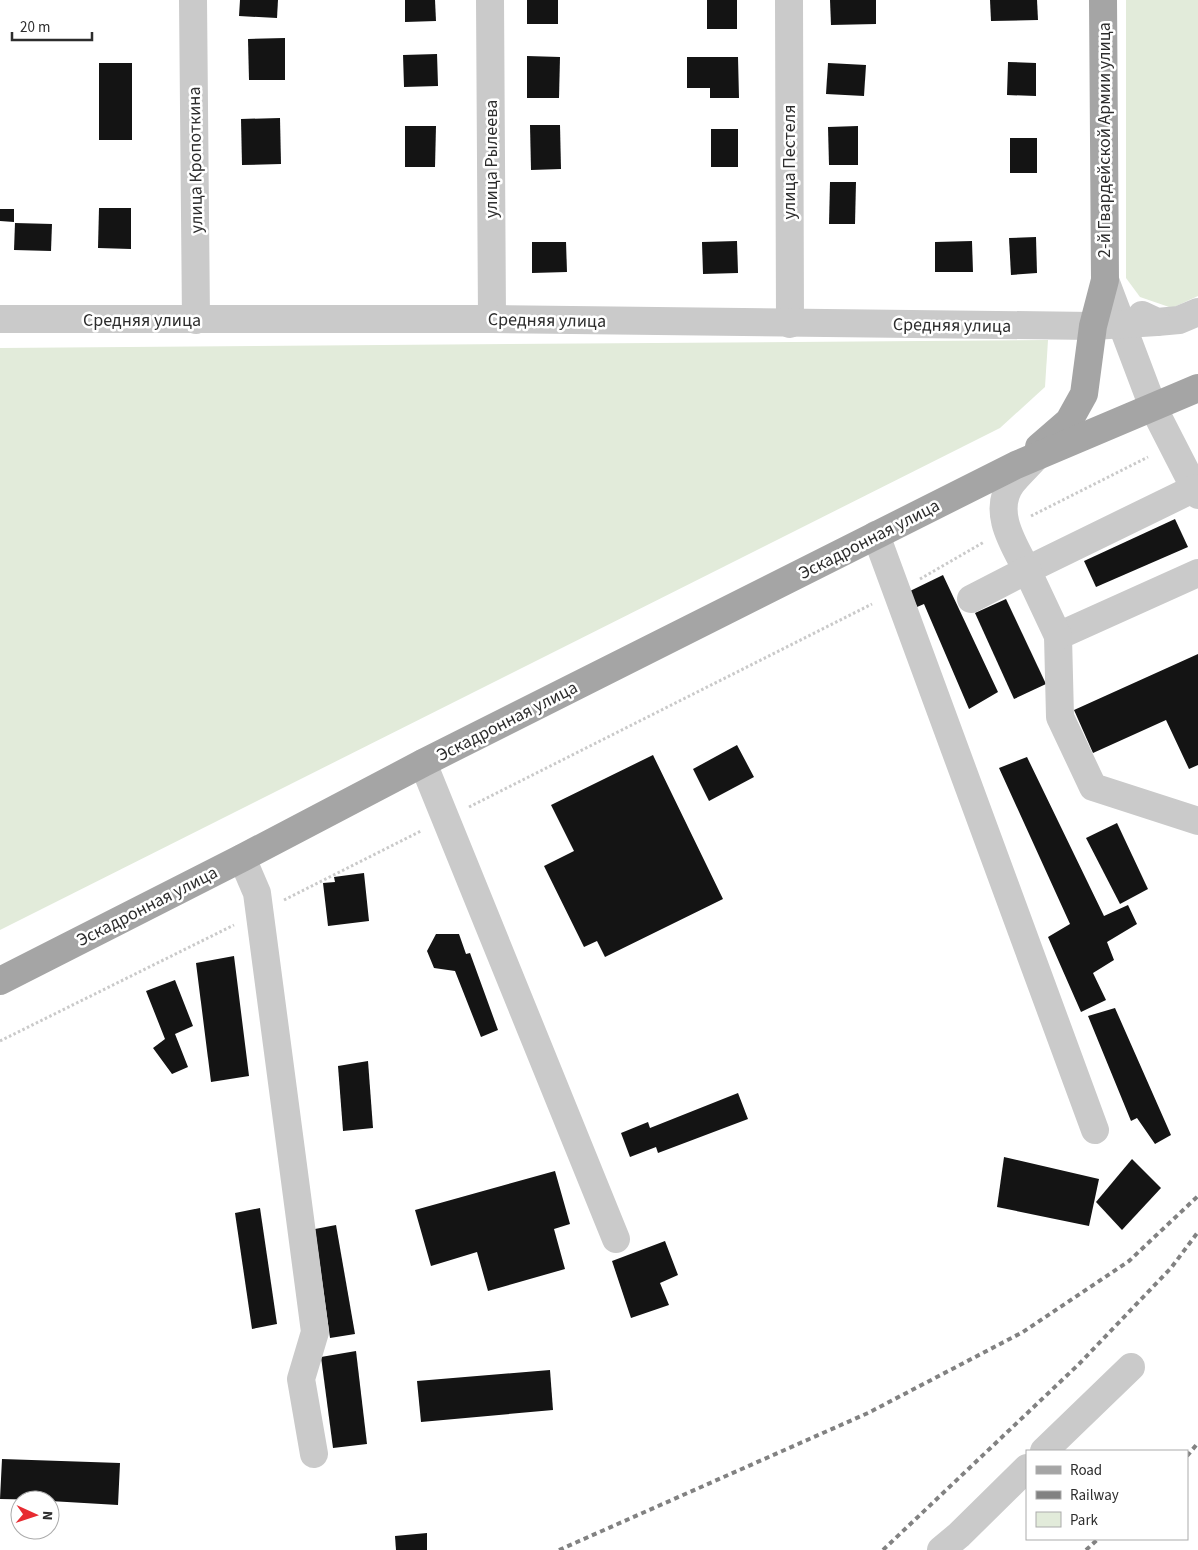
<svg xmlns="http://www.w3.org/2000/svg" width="1198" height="1550" font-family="'Source Sans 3',sans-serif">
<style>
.green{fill:#e2ebda}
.building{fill:#141414}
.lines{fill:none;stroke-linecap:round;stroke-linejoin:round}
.path{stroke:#cacaca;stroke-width:3;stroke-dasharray:2.5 2.5;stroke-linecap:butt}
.minor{stroke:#cacaca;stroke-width:28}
.major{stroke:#a5a5a5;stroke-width:28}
.rail{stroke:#828282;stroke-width:4;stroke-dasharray:5 4;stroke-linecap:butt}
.labels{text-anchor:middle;stroke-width:5;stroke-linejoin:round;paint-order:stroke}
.street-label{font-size:18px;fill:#2d2d2d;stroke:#fff}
</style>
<rect width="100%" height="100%" fill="#fff"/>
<g class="green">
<path d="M1126 0H1198V296L1172 308 1140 297 1126 278Z"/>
<path d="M1048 340 1045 387 1000 428 0 930V348Z"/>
</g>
<g class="building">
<path d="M240 0H278L277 18 239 16Z"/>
<path d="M405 0H435L436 21 405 22Z"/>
<rect x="527" y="0" width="31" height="24"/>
<rect x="707" y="0" width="30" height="29"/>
<path d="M830 0H876V24L831 25Z"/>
<path d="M990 0H1037L1038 20 991 21Z"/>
<path d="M285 38V80H249L248 39Z"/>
<path d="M437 54 438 86 404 87 403 55Z"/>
<path d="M527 56 560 57 559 98H527Z"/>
<path d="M687 57H738L739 98H710V88H687Z"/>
<path d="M1008 62 1036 63V96L1007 95Z"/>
<rect x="99" y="63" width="33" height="77"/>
<path d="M828 63 866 65 864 96 826 94Z"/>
<path d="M280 118 281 164 242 165 241 119Z"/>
<path d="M530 125H560L561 169 531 170Z"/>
<path d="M405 126H436L435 167H405Z"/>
<path d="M858 126V165H829L828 127Z"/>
<rect x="711" y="129" width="27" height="38"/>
<rect x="1010" y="138" width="27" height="35"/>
<path d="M830 182H856L855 224H829Z"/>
<path d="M99 208H131V249L98 248Z"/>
<path d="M0 209H14V222L0 221Z"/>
<path d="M15 223 52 224 51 251 14 250Z"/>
<path d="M1036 237 1037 273 1011 275 1009 238Z"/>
<path d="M737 241 738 273 703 274 702 242Z"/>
<path d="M972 241 973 272H935V242Z"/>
<path d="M532 242H566L567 272 532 273Z"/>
<path d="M1175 519 1188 547 1096 587 1084 561Z"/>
<path d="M943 575 998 692 969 709 924 604 917 607 910 591Z"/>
<path d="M1006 599 1046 684 1014 699 975 613Z"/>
<path d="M1198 654V765L1189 769 1166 720 1093 753 1074 710Z"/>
<path d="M737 745 754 777 709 801 693 769Z"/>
<path d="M653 755 723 899 605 957 597 941 584 947 544 866 574 851 551 805Z"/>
<path d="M1027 757 1104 916 1128 905 1137 924 1107 942 1114 960 1093 973 1106 1000 1081 1012 1048 937 1070 924 999 768Z"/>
<path d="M1117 823 1148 889 1120 904 1086 838Z"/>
<path d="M364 873 369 921 328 926 323 883 335 882 334 877Z"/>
<path d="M436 934H459L466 954 470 953 498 1030 481 1037 455 971 434 968 427 951Z"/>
<path d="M234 956 249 1076 211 1082 196 963Z"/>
<path d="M175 980 193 1026 175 1034 188 1067 172 1074 153 1048 165 1039 146 991Z"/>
<path d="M1115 1008 1171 1135 1155 1144 1137 1118 1131 1121 1088 1016Z"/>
<path d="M368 1061 373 1128 343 1131 338 1066Z"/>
<path d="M738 1093 748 1119 658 1153 656 1147 630 1157 621 1133 648 1122 650 1128Z"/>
<path d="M1004 1157 1099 1179 1089 1226 997 1207Z"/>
<path d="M1132 1159 1161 1188 1122 1230 1096 1202Z"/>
<path d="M555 1171 570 1224 554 1229 565 1269 488 1291 477 1252 431 1266 415 1210Z"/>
<path d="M260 1208 277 1324 252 1329 235 1213Z"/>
<path d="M336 1225 355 1334 330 1338 315 1229Z"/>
<path d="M665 1241 678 1275 660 1283 669 1305 631 1318 612 1261Z"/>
<path d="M356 1351 367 1444 333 1448 321 1357Z"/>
<path d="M550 1370 553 1410 421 1422 417 1381Z"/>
<path d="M2 1459 120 1463 118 1505 50 1501V1500L0 1499Z"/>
<path d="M427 1533V1550H396L395 1536Z"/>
</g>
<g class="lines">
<g class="path">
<path d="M1031 516 1148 457"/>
<path d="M920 579 984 542"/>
<path d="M469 807 872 604"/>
<path d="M284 900 421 831"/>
<path d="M0 1041 234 925"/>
</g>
<g class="minor">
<path d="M193 0 196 320"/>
<path d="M490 0 492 319"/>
<path d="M789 0 790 324"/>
<path d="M1105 280 1153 407 1198 495"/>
<path d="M1142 315 1157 322 1179 320 1198 312"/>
<path d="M0 319H492L1093 326 1157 322"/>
<path d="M1036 457C1028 466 1019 474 1012 483 991 511 1014 545 1027 570L1195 488"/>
<path d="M876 535 1095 1130"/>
<path d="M1198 573 1058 636 1060 717 1093 787 1198 821"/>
<path d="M971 599 1027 570 1058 636"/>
<path d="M423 763 616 1239"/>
<path d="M242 858 257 893 315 1332 301 1379 314 1454"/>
<path d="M1044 1451 1131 1367"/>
<path d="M941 1550 959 1535 1027 1468"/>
</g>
<g class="major">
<path d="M1039 447 1069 421 1084 394 1093 326 1105 280 1103 0"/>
<path d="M0 981 242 858 423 763 1016 465 1198 388"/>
</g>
<g class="rail">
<path d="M1187 1456 1198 1443"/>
<path d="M559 1550 868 1413 1023 1332 1129 1261 1198 1196"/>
<path d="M883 1550 1079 1364 1171 1268 1198 1232"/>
<path d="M1086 1550 1098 1539"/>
</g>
</g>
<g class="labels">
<g class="street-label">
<text transform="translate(1104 140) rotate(-90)" y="6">2-й Гвардейской Армии улица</text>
<text transform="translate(491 159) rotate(-90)" y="6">улица Рылеева</text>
<text transform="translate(195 160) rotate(-91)" y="6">улица Кропоткина</text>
<text transform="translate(789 162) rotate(-90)" y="6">улица Пестеля</text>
<text x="142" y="326">Средняя улица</text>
<text transform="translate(547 320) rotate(1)" y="6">Средняя улица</text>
<text transform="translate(952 325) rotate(1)" y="6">Средняя улица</text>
<text transform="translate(869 539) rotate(-27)" y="6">Эскадронная улица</text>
<text transform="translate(507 721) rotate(-27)" y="6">Эскадронная улица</text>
<text transform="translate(147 906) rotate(-27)" y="6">Эскадронная улица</text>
</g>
</g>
<rect x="1026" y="1450" width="162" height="90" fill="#ffffff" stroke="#ababab"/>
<rect x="1036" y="1466" width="25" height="8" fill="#a5a5a5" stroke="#ababab"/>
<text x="1070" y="1475" font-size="15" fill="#2d2d2d">Road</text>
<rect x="1036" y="1491" width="25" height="8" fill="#828282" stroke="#ababab"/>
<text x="1070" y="1500" font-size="15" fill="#2d2d2d">Railway</text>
<rect x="1036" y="1512" width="25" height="15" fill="#e2ebda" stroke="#ababab"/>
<text x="1070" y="1525" font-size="15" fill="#2d2d2d">Park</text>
<g transform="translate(35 1515) rotate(93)"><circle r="24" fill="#ffffff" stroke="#ababab"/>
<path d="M0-4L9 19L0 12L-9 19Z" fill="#e72b31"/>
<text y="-8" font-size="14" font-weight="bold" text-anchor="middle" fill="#2d2d2d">N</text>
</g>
<path d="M12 32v8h80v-8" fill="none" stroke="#2d2d2d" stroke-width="2.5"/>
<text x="20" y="32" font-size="15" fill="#2d2d2d" stroke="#ffffff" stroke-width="4" paint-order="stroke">20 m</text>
</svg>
